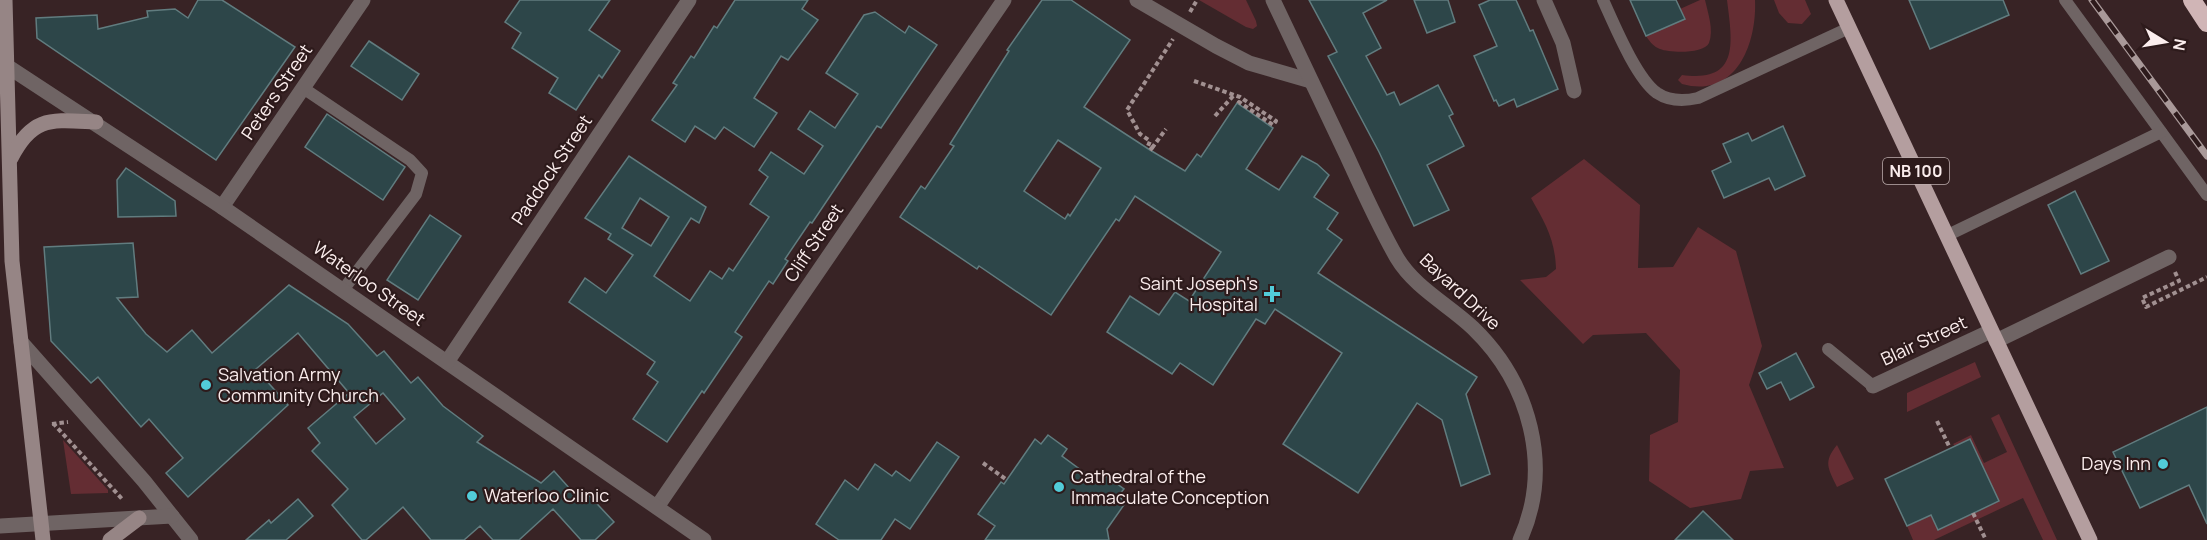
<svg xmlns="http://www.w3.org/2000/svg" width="2207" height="540" font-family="Manrope,sans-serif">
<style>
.green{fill:#642d33}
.building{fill:#2d4649;stroke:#617c7f;stroke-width:1.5;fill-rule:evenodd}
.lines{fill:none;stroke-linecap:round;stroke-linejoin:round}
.path{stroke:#a19091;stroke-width:4;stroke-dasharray:4.5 3;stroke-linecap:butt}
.service{stroke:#6f6464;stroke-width:12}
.minor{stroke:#6f6464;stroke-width:15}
.tertiary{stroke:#6f6464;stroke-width:15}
.secondary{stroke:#968585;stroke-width:15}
.primary{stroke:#b49e9f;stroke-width:15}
.motorway{stroke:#d0b5b6;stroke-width:18}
.rail-casing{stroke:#a99999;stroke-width:7}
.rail{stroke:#2d1a1b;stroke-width:4.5;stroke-dasharray:14;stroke-linecap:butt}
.poi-dot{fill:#52cbd8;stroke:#2d1a1b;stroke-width:2}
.labels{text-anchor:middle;stroke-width:4.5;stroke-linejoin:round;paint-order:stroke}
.shield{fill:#2d1a1b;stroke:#bdaeae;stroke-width:1.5}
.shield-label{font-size:16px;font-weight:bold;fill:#fbeded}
.street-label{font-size:18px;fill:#fbeded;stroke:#2d1a1b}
.poi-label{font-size:18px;fill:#fbeded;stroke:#2d1a1b;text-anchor:start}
</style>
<rect width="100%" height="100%" fill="#382325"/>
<g class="green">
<path d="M1199 0H1246L1256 21 1257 26 1253 29 1246 27Z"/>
<path d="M1700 0H1705C1708 13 1714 30 1709 43 1704 54 1670 53 1660 49 1654 47 1650 42 1646 36L1685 19 1680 9Z"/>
<path d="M1727 0H1755C1757 44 1736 99 1682 84L1678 80 1682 75C1741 83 1732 41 1727 0Z"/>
<path d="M1774 0H1805L1811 14 1802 24 1788 23 1779 13Z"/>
<path d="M1584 159 1640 205 1638 268 1673 267 1698 227 1736 251 1762 346 1749 385 1784 468 1750 471 1741 499 1690 508 1649 481 1650 435 1678 422 1680 370 1646 333 1593 335 1583 344 1520 280 1546 277 1556 269C1555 239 1545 223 1531 198Z"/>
<path d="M1975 362 1981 377 1907 412V393Z"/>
<path d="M1999 414 2057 540H2043L2023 498 1934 540H1913L1907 526 1931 515 1955 446 1953 444 1971 435 1984 463 2007 452 1991 418Z"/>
<path d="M63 440 108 490V493L71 494Z"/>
<path d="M1837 445 1854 479 1837 487C1828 468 1823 462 1837 445Z"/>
</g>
<g class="building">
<path d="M198 0H222L295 47 216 160 37 38 36 18 97 15 98 29 148 17 147 11 175 9 188 18Z"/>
<path d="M520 0H610L589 30 620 51 602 78 599 75 576 110 549 93 558 78 512 48 521 33 505 22Z"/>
<path d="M735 0H808L802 9 818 20 788 60 781 56 754 98 777 113 754 147 724 127 715 139 695 126 685 142 652 120 677 85 673 83 691 56 694 58 714 26 717 28Z"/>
<path d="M1042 0H1071L1130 40 1084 107 1150 150 1185 171 1197 154 1201 157 1237 103 1273 128 1246 169 1279 190 1302 156 1317 164 1329 175 1314 197 1338 213 1327 229 1342 240 1318 273 1477 377 1466 394 1490 474 1461 486 1442 420 1417 403 1358 493 1283 444 1342 353 1275 309 1265 324 1256 319 1213 385 1180 363 1172 374 1107 332 1130 296 1159 315 1175 292 1189 301 1221 252 1135 196 1119 221 1116 219 1051 315 979 266 977 269 900 217 921 186 925 189 954 146 950 144 1009 51 1007 50ZM1058 140 1101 168 1070 216 1068 214 1065 219 1024 191Z"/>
<path d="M1309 0H1387L1363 13 1381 48 1366 56 1387 95 1394 92 1400 105 1438 85 1453 114 1449 116 1464 146 1427 165 1449 210 1414 226 1379 152 1328 56 1337 52Z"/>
<path d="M1414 0H1448L1455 22 1427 33Z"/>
<path d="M1490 0H1516L1530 31 1533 30 1558 89 1517 107 1514 99 1499 106 1496 100 1494 101 1474 56 1497 46 1479 5Z"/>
<path d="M1630 0H1676L1685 19 1646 36Z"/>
<path d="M1909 0H2003L2009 15 1930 49Z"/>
<path d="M875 12 905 33 909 26 937 45 881 128 877 126 812 223 810 222 785 259 788 261 773 284 769 281 735 332 742 337 704 393 702 391 667 442 633 419 658 382 647 374 655 362 569 302 585 278 606 293 633 255 608 239 611 234 585 218 629 156 706 207 699 223 691 218 654 276 690 301 710 271 722 279 729 268 733 271 769 217 750 204 768 177 759 170 771 152 804 174 823 146 798 129 810 111 835 128 858 94 826 73 864 15ZM640 198 669 217 651 246 622 228Z"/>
<path d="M369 41 419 74 402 100 351 66Z"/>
<path d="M327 114 405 167 383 200 305 147Z"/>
<path d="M1783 126 1805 176 1775 190 1769 178 1724 198 1712 171 1731 162 1723 144 1748 133 1752 141Z"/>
<path d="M126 168 175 201 176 216 118 217 117 180Z"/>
<path d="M2075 191 2109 261 2081 274 2048 205Z"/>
<path d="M430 215 461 236 418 300 387 280Z"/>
<path d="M133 243 138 297 117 298 146 334 167 352 192 330 212 353 289 285 348 324 377 356 384 351 411 383 418 377 443 406 483 436 477 442 541 483 554 471 579 499 586 492 614 522 595 540H581L553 509 519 540H493L480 526 464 540H431L403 507 366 540H362L332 505 348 489 312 451 320 443 308 428 349 393 298 333 256 369 288 405 188 497 166 473 183 458 149 419 141 427 98 377 91 383 51 341 44 247ZM383 393 405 419 376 444 354 417Z"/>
<path d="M1796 353 1814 387 1790 400 1781 382 1767 389 1759 373Z"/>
<path d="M2207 407V524L2189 485 2140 508 2113 452Z"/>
<path d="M1048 435 1067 449 1062 456 1100 484 1106 476 1124 489 1118 496 1126 502 1107 529 1109 540H985L995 526 978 514 1001 482 1004 484 1035 439 1041 444Z"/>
<path d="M1970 439 1999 501 1938 530 1931 515 1907 526 1885 479Z"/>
<path d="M937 442 959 457 910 529 895 519 881 540H839L816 524 845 480 858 490 875 464 892 476 896 471 910 481Z"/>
<path d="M298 499 313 516 286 540H246L269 520 271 523Z"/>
<path d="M1703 511 1733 540H1675Z"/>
</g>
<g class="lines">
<g class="path">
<path d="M1190 12 1197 0"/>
<path d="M1194 81 1240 97 1276 121 1273 125 1239 102 1238 104"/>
<path d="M1215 116 1234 95"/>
<path d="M1152 148 1166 129"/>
<path d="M1150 150 1152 148 1148 146 1150 141 1140 134 1127 110 1173 39"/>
<path d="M2175 272 2179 281 2142 298 2146 307 2207 277"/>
<path d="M1937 421 1949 446"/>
<path d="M53 423 123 500"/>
<path d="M52 424 68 422"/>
<path d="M983 463 1007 480"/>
<path d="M1973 513 1986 540"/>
</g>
<g class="service">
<path d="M1603 0C1614 24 1636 78 1657 93 1669 101 1685 101 1698 98L1849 28"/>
<path d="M2065 0 2207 195"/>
<path d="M303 88 410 160 422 173 416 194 343 290"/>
<path d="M1946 236 2161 132"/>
<path d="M1828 349 1873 386"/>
</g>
<g class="minor">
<path d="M1137 0 1216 46 1249 63 1311 81"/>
<path d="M1273 0C1298 52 1322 104 1347 156 1363 191 1378 225 1397 258 1415 288 1449 305 1473 328 1530 383 1553 467 1520 540"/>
<path d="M1544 0 1563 43 1574 91"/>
<path d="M222 207 363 0"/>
<path d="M1996 341 2169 257"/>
<path d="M21 342 144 481 191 540"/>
<path d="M1873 386 1991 331"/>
<path d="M657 507 1004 0"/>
<path d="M0 526 172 516"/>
</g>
<g class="tertiary">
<path d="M0 66H7L222 207 704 540"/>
<path d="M447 362 689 0"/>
</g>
<g class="secondary">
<path d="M5 0 12 261 43 540"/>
<path d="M11 158C33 115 52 120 96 122"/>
<path d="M110 540 139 518"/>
</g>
<path class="primary" d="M1836 0 2090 540"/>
<path class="motorway" d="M2192 0 2207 23"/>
<g class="rail-casing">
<path id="rail" d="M2092 0 2207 156"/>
</g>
<use href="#rail" class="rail"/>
</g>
<g class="poi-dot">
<path d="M1269 285h6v6h6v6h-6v6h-6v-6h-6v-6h6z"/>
<circle cx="206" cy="385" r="6"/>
<circle cx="2163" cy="464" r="6"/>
<circle cx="1059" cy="487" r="6"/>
<circle cx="472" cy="496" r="6"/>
</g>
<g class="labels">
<rect class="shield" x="1883" y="158" width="66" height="26" rx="4.5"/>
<g class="shield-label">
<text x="1916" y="177">NB 100</text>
</g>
<g class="street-label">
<text transform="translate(277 92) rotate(-56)" y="6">Peters Street</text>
<text transform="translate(552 170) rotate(-56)" y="6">Paddock Street</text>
<text transform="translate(814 243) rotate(-56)" y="6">Cliff Street</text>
<text transform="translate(369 284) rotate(35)" y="6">Waterloo Street</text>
<text transform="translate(1460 292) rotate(43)" y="6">Bayard Drive</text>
<text transform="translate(1924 341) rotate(-25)" y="6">Blair Street</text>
</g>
<g class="poi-label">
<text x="1258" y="290" text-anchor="end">Saint Joseph's<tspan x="1258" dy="21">Hospital</tspan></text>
<text x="218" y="381">Salvation Army<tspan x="218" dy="21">Community Church</tspan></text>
<text x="2151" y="470" text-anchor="end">Days Inn</text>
<text x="1071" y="483">Cathedral of the<tspan x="1071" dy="21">Immaculate Conception</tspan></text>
<text x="484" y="502">Waterloo Clinic</text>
</g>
</g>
<g transform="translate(2165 42) rotate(101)" stroke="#2d1a1b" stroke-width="4.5" paint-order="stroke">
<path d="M0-4.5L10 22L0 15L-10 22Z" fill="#fbeded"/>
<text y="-9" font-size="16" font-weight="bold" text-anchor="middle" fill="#fbeded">N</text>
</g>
</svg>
